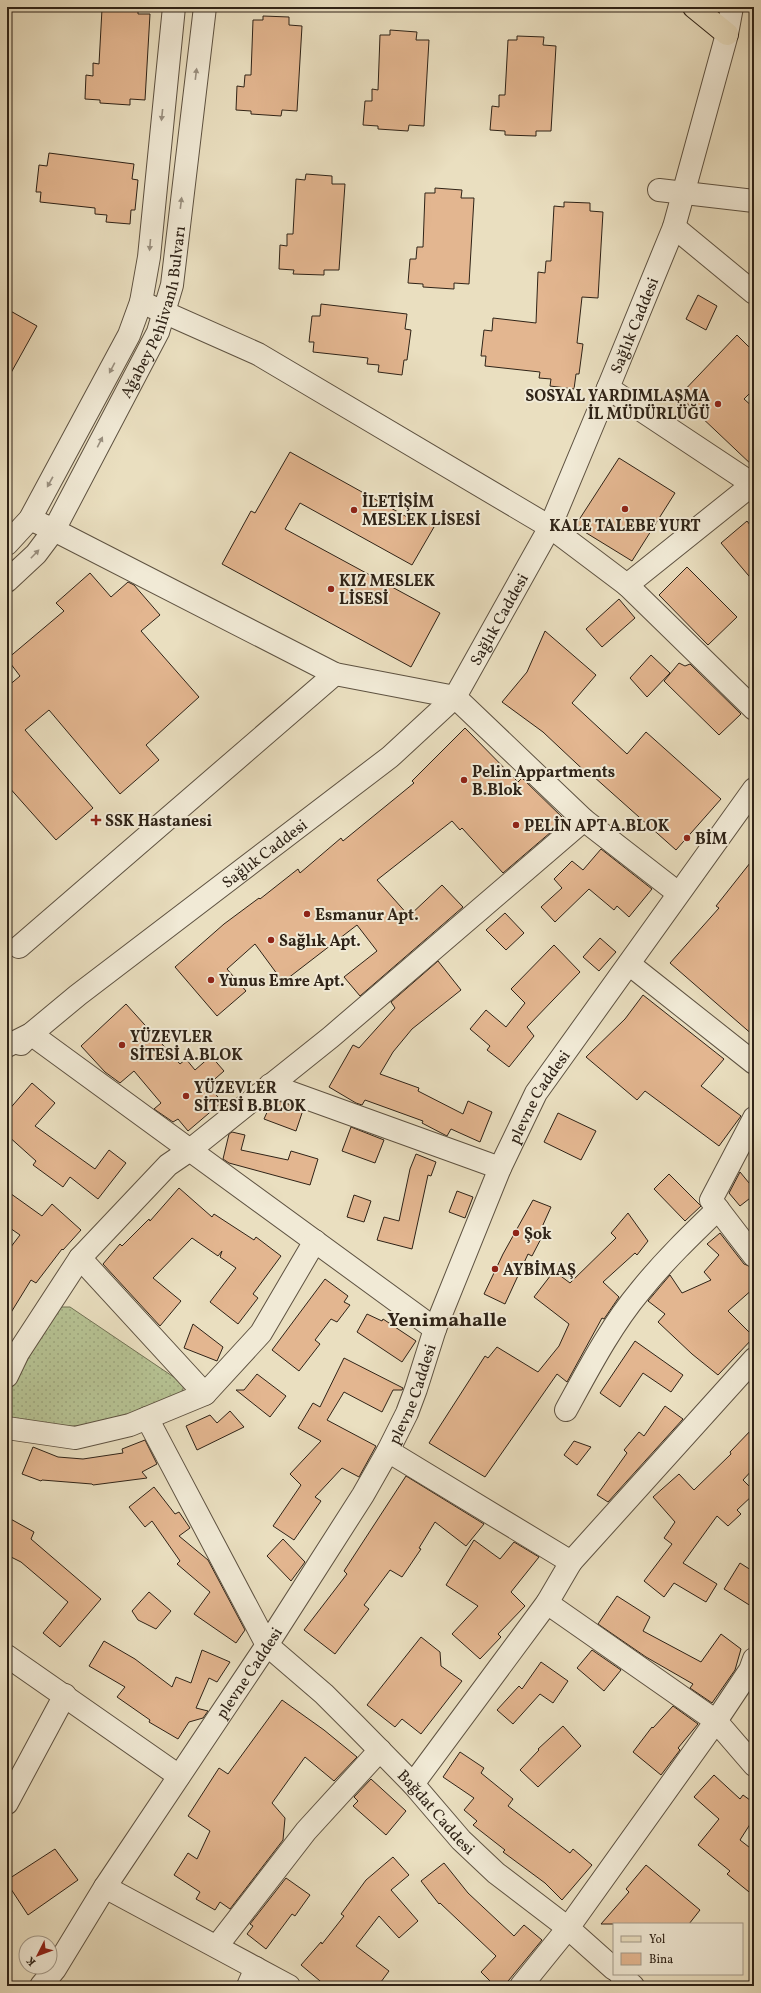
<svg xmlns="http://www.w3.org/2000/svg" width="761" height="1993" font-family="Vollkorn,serif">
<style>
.grass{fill:url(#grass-dots);stroke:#727255}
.building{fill:#e3b690;stroke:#2f2317}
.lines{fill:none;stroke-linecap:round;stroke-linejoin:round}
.minor-casing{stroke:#5e5241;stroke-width:24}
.major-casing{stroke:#2f2317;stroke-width:24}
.minor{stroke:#f1ead6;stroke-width:22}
.major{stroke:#eadfc0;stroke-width:22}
.oneway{fill:#9a9080}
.poi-dot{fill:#8f2418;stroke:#f1ead6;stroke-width:1.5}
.labels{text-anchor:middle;stroke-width:4;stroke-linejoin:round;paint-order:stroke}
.street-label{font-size:16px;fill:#2f2317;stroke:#f1ead6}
.poi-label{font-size:16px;font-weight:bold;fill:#2f2317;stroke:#f1ead6;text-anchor:start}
.district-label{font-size:20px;font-weight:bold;fill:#2f2317;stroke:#f1ead6}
</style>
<defs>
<pattern id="grass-dots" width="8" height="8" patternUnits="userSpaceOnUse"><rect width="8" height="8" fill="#b6c293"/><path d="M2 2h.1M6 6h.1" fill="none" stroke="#9da67e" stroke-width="1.8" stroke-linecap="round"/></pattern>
</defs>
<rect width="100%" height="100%" fill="#eadfc0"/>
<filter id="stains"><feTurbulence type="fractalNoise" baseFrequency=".005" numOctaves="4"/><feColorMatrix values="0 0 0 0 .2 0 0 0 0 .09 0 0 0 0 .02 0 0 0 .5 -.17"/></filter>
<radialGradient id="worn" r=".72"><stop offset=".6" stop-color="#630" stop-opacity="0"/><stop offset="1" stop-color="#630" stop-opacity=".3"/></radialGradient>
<path class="grass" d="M59 1307H70L184 1384 182 1394C154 1406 122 1421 92 1425 64 1429 36 1422 9 1417L7 1412V1394Z"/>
<g class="building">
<path d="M112 7H138V14H150L145 100 130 99V105L100 103V100L85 99 86 75 93 76V63L99 64 102 9H112Z"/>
<path d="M263 16 289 17V25L302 26 297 111 282 110 281 116 251 114V111L236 110 237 86 244 87 245 75H251L253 20H263Z"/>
<path d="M390 30 417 32 416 40H429L424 126 409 125 408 131 378 129V126L363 125 365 101H372V89L378 90 380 35H390Z"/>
<path d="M517 36 544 37 543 45 556 46 551 131H536V136L505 135V131L490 130 492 106 499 107V95H505L508 40H517Z"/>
<path d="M49 153 134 164 132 179 138 180 135 210H131L130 224 106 222 107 215 95 214V208L40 202 41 192H36L39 165 47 166Z"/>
<path d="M306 174 332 176V184H345L339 270H324V275L293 274 294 270 279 269 280 245 287 246V234H293L296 179 305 180Z"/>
<path d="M435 188 462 190 461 198H474L469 284 454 283V289L423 287V284L408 283 410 259H416L417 247H423L425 193H435Z"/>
<path d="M564 202 590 203V211L603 212 598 298 582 297 577 343 583 344 579 374H576L574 389 550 386 551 379 539 378 540 372 485 366 486 356H481L484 330 492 331 493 318 536 323 538 272 545 273 546 261H551L554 206 564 207Z"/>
<path d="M698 295 717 306 706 330 686 319Z"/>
<path d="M321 304 407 314 405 329 411 330 407 360H404L402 375 378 372 379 365 367 364 368 358 313 352 314 342H309L312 316H320Z"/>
<path d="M7 309 37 326 7 380Z"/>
<path d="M737 335 754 352V389L744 399 754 408V467L679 396Z"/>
<path d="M290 452 407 517 409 513 434 527 412 565 300 503 285 529 440 613 411 667 222 564 251 511 255 513Z"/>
<path d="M619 458 675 493 632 561 575 526Z"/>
<path d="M747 521 754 530V582L721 543Z"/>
<path d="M687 567 737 617 708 645 659 595Z"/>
<path d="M90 573 111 597 128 582 134 585 160 615 141 631 199 697 146 745 159 760 120 794 49 710 25 730 93 808 56 840 7 785V687L20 676 7 659 64 611 56 603Z"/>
<path d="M619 599 635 618 602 647 586 629Z"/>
<path d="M545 631 596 675 572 703 627 754 646 732 721 799 676 850 593 776 592 778 543 732 502 702 527 672Z"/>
<path d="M651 655 670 673 647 697 630 678Z"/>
<path d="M679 663 685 666 690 664 741 714 719 735 664 681Z"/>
<path d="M465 728 518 782 522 778 565 820 503 873 462 828 460 830 452 821 377 880 409 916 442 885 463 907 360 996 344 977 377 951 357 925 283 982 255 944 227 969 246 991 217 1016 175 967 224 924 259 898 260 899 298 869 300 873 341 838 343 841 414 783 412 781Z"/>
<path d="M601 849 652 889 629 917 617 906 614 910 589 889 555 922 541 907 562 888 554 879 572 861 583 870Z"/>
<path d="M754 858V1036L670 963 719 908 716 906Z"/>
<path d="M505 913 524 933 506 950 486 930Z"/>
<path d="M600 938 616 952 599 971 583 957Z"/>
<path d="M554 945 580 972 527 1027 534 1036 509 1067 487 1050 490 1046 470 1029 486 1010 506 1027 525 1003 511 989Z"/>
<path d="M438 961 461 990 412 1029 393 1052 380 1074 419 1088 418 1091 463 1114 468 1101 492 1112 480 1142 451 1129 447 1136 445 1135 422 1123 423 1121 365 1100 362 1105 356 1103 329 1087 353 1045 359 1048 395 1008 391 1002Z"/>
<path d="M643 995 724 1059 701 1086 741 1116 719 1146 645 1091 637 1100 586 1057 625 1019Z"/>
<path d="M126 1004 180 1064 186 1059 195 1070 211 1056 224 1071 208 1085 222 1102 188 1131 178 1119 173 1122 154 1109 161 1103 134 1071 120 1083 105 1072 81 1046Z"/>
<path d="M32 1083 55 1103 35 1126 95 1169 109 1150 126 1163 98 1199 70 1177 63 1187 33 1165 36 1161 7 1135V1112Z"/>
<path d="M273 1099 303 1110 296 1131 264 1119Z"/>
<path d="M558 1113 596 1131 581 1160 544 1142Z"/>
<path d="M351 1127 384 1140 375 1163 342 1151Z"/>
<path d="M232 1132 245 1135 241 1150 288 1160 291 1151 318 1159 310 1185 229 1163 223 1159 229 1134Z"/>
<path d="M416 1154 436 1162 431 1176 428 1175 412 1249 377 1240 384 1217 399 1221 410 1169Z"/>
<path d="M740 1172 754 1189V1195L740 1206 729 1193Z"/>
<path d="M669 1174 701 1206 685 1221 654 1189Z"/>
<path d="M179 1188 212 1217 214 1214 254 1240 256 1237 281 1256 253 1294 258 1298 238 1324 210 1302 236 1268 220 1257 222 1251 218 1256 192 1238 153 1278 181 1301 160 1326 103 1264 120 1244 122 1246 149 1219 150 1221Z"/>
<path d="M7 1191 42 1216 52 1204 81 1230 63 1250 62 1249 36 1283 31 1280 7 1319V1252L20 1235 7 1226Z"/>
<path d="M457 1191 473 1197 465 1218 449 1212Z"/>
<path d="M354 1195 371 1201 364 1222 347 1217Z"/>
<path d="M533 1200 551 1207 542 1227 546 1229 532 1256 528 1254 505 1304 484 1294 503 1254Z"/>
<path d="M628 1213 648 1241 637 1255 635 1253 603 1282 619 1297 604 1319 602 1318 567 1382 557 1374 485 1477 429 1443 485 1356 488 1358 497 1347 538 1372 559 1346 569 1324 534 1297 554 1271 570 1283 616 1238 611 1233Z"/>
<path d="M720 1233 744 1264 754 1268V1288L728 1311 754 1337 718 1375 692 1354 658 1322 665 1314 648 1301 670 1275 682 1293 711 1280 704 1272 719 1255 707 1244Z"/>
<path d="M325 1279 348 1296 344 1302 350 1305 337 1322 331 1319 315 1340 320 1344 299 1371 272 1350Z"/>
<path d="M367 1314 382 1321 383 1319 416 1341 402 1362 357 1332Z"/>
<path d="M193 1324 223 1347 217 1361 184 1348Z"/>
<path d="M635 1341 683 1375 671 1392 643 1373 620 1407 600 1393Z"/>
<path d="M344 1358 403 1388 402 1390H393L382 1412 344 1392 327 1420 376 1446 359 1477 342 1468 315 1497 321 1501 294 1540 273 1526 301 1485 290 1474 321 1441 298 1428 313 1403 320 1407Z"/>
<path d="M257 1374 286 1396 270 1417 236 1390H244Z"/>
<path d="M665 1406 683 1419 608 1502 597 1495 627 1453 624 1450 639 1432 644 1436Z"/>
<path d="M230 1411 244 1427 197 1450 186 1426 210 1415 217 1423Z"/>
<path d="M754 1427V1468L743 1480 754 1491V1494L737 1510 741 1514 728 1526 717 1516 683 1563 717 1584 706 1602 674 1583 664 1597 644 1581 672 1544 664 1538 675 1522 653 1497 679 1474 694 1490 731 1454 730 1452Z"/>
<path d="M145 1440 157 1464 142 1472 147 1478 93 1485 92 1484 42 1480 41 1481 22 1474 33 1447 58 1457 83 1459 123 1453 122 1449Z"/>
<path d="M574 1441 591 1447 577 1465 564 1455Z"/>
<path d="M406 1476 484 1524 466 1546 435 1522 419 1548 421 1549 402 1577 390 1570 364 1605 369 1609 335 1654 304 1630 347 1574 344 1571Z"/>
<path d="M154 1487 175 1514 179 1512 190 1528 179 1536 208 1560 245 1630 236 1643 194 1614 210 1592 177 1564 180 1561 152 1521 145 1527 129 1507Z"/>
<path d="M7 1517 34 1532 31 1539 101 1599 60 1647 43 1633 68 1602 21 1562 7 1555Z"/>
<path d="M283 1539 305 1562 291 1581 267 1556Z"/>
<path d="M474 1540 500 1559 514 1542 539 1557 511 1592 525 1606 498 1634 501 1637 480 1659 452 1634 478 1606 446 1585Z"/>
<path d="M740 1563 754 1572V1608L724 1589Z"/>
<path d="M149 1592 171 1611 156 1629 138 1620 132 1611Z"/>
<path d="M617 1596 650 1617 643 1631 701 1662 721 1634 741 1649 735 1670 712 1703 690 1688 693 1684 646 1657 598 1624Z"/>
<path d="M421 1637 440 1652 441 1666 462 1681 421 1734 402 1719 395 1727 367 1705Z"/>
<path d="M104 1641 135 1659 172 1687 176 1677 191 1683 202 1650 230 1662 217 1682 209 1678 196 1708 208 1711 203 1718 189 1722 178 1739 149 1722 150 1720 117 1697 125 1687 89 1666Z"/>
<path d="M592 1650 621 1670 604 1691 577 1668Z"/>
<path d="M541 1662 568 1681 553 1703 540 1694 513 1724 497 1710 519 1686 522 1689Z"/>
<path d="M282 1700 324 1730 357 1757 334 1781 305 1757 272 1803 285 1818 283 1840 230 1909 220 1902 215 1910 196 1899 200 1892 174 1875 188 1853 197 1859 210 1831 188 1816 219 1768 228 1774Z"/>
<path d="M673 1706 698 1724 678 1748 680 1750 661 1775 633 1752 652 1727 653 1728Z"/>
<path d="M563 1726 581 1746 538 1787 520 1770 539 1750 538 1749Z"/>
<path d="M460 1752 484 1768 481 1773 513 1799 508 1806 570 1853 573 1849 592 1865 562 1900 545 1883 503 1852 505 1850 473 1825 477 1821 464 1810 474 1798 443 1777Z"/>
<path d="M714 1775 740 1799 743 1795 754 1803V1818L740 1840 754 1851V1896L727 1874 730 1871 698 1845 719 1819 694 1797Z"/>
<path d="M371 1779 406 1811 386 1835 353 1806 358 1801 354 1797Z"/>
<path d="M55 1849 78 1880 28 1915 7 1883V1880Z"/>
<path d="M393 1857 409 1875 391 1890 418 1921 399 1938 379 1916 356 1946 389 1971 378 1986H326L301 1965 321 1942 322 1944 344 1916 341 1914 366 1880Z"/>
<path d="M444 1863 468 1893 514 1936 524 1925 542 1940 504 1986H495L481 1972 496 1956 440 1903 439 1904 421 1881Z"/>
<path d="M646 1865 700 1910 689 1924H601L629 1892 626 1889Z"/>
<path d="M286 1878 310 1895 295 1916 292 1914 266 1949 247 1934 253 1926 250 1924Z"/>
</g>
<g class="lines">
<g class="minor-casing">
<g id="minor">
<path d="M659 190 754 201"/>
<path d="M674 227 754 293"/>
<path d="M141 302 258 354 550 527 627 585 754 709"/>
<path d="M608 388 754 485"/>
<path d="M30 519 54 530 335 674 455 697 584 820 678 893"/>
<path d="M7 544 30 519 129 335 141 302 149 257 174 7"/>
<path id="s1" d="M7 581 36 554 54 530 158 332 172 285 205 7"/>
<path d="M627 585 753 484"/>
<path d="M19 947 335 674"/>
<path d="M629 964 754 1063"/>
<path d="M21 1044 31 1034 435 1329"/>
<path id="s2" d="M7 1046 31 1034 78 995 390 757 455 697 550 527 608 388 674 227 727 34 732 7"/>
<path d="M270 1085 500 1168"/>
<path d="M754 1118 711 1200 754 1256"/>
<path d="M80 1258 205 1394"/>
<path d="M7 1376 18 1353 80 1258 168 1165 190 1150 331 1037 584 820"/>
<path d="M566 1410C588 1370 610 1327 640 1291 664 1261 691 1235 718 1209"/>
<path id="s3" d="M147 1418 267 1645 324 1694 355 1725 413 1784 461 1840 496 1873 568 1928 614 1969"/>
<path d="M7 1428 75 1438 130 1425 205 1394 261 1333 315 1241"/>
<path d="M388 1451 571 1562"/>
<path d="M547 1603 716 1721 754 1765"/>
<path d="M7 1656 179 1776"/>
<path d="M413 1784 547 1603 571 1562 754 1359"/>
<path d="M7 1803 65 1695"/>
<path d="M105 1887 289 1986"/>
<path d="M217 1946 306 1831 380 1750"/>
<path d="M620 1974 633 1986"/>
<path id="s4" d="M41 1986 55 1969 105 1887 267 1645 363 1495 388 1451 407 1413 416 1389 435 1329 500 1168 536 1093 754 789"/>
<path d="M248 1986 256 1968"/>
<path d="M521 1986 568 1928 716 1721 750 1670 754 1659"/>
</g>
</g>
<g class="major-casing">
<path id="major" d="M694 7 727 34"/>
</g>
<use href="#minor" class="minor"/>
<use href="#major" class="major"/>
</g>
<defs><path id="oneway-solid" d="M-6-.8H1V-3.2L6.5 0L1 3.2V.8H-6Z"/></defs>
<g class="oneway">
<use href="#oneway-solid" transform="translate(196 74) rotate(-83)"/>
<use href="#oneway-solid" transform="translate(162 115) rotate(96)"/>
<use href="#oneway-solid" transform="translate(181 203) rotate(-83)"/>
<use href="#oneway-solid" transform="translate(150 245) rotate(95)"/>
<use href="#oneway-solid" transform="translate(112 368) rotate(118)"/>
<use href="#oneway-solid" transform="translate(100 442) rotate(-63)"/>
<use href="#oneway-solid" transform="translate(50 482) rotate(119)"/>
<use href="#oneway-solid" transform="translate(35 554) rotate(-46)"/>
</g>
<g class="poi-dot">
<circle cx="718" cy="404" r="4"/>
<circle cx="625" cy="509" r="4"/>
<circle cx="354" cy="510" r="4"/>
<circle cx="331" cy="589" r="4"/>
<circle cx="464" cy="780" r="4"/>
<path d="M94 814h4v4h4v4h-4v4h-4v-4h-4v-4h4z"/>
<circle cx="516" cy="825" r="4"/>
<circle cx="687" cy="838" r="4"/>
<circle cx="307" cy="914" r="4"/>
<circle cx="271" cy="940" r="4"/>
<circle cx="211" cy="980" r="4"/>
<circle cx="122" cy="1045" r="4"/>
<circle cx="186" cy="1096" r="4"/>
<circle cx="516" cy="1233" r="4"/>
<circle cx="495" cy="1269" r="4"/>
</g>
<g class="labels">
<g class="street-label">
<text dy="6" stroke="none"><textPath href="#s1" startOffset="311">Ağabey Pehlivanlı Bulvarı</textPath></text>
<text dy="6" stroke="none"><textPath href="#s2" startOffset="982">Sağlık Caddesi</textPath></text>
<text dy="6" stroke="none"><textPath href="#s2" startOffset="658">Sağlık Caddesi</textPath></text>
<text dy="6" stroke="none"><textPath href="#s2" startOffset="322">Sağlık Caddesi</textPath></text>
<text dy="6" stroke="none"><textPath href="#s4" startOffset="1024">plevne Caddesi</textPath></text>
<text dy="6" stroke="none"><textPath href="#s4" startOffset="700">plevne Caddesi</textPath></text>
<text dy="6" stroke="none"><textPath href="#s4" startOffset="376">plevne Caddesi</textPath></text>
<text dy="6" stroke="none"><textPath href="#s3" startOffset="495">Bağdat Caddesi</textPath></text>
</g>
<g class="poi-label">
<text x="710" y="401" text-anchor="end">SOSYAL YARDIMLAŞMA<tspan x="710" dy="18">İL MÜDÜRLÜĞÜ</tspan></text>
<text x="362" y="507">İLETİŞİM<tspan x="362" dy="18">MESLEK LİSESİ</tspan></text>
<text x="625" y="531" text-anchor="middle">KALE TALEBE YURT</text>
<text x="339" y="586">KIZ MESLEK<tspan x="339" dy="18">LİSESİ</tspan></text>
<text x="472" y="777">Pelin Appartments<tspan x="472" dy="18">B.Blok</tspan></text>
<text x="105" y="826">SSK Hastanesi</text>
<text x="524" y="831">PELİN APT A.BLOK</text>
<text x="695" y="844">BİM</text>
<text x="315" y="920">Esmanur Apt.</text>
<text x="279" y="946">Sağlık Apt.</text>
<text x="219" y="986">Yunus Emre Apt.</text>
<text x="130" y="1042">YÜZEVLER<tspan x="130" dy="18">SİTESİ A.BLOK</tspan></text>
<text x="194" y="1093">YÜZEVLER<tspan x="194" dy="18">SİTESİ B.BLOK</tspan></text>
<text x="524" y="1239">Şok</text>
<text x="503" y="1275">AYBİMAŞ</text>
</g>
<g class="district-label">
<text x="447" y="1326">Yenimahalle</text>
</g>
</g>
<rect width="761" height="1993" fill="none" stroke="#eadfc0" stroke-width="24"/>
<rect x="8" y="8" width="745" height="1977" fill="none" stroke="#2f2317" stroke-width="2"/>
<rect x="12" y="12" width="737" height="1969" fill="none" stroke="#2f2317"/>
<rect x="613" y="1923" width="130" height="52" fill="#f1ead6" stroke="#a39a8a"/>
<rect x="621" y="1936" width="20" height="6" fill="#eadfc0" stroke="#a39a8a"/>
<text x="649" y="1943" font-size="12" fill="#2f2317">Yol</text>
<rect x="621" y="1953" width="20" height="12" fill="#e3b690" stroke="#a39a8a"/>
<text x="649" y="1963" font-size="12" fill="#2f2317">Bina</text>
<g transform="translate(38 1955) rotate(228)"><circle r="19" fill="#f1ead6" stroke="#a39a8a"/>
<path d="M0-3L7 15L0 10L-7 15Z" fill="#8f2418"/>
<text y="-6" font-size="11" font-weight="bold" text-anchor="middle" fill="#2f2317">K</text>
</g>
<rect width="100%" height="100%" filter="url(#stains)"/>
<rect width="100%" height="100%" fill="url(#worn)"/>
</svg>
